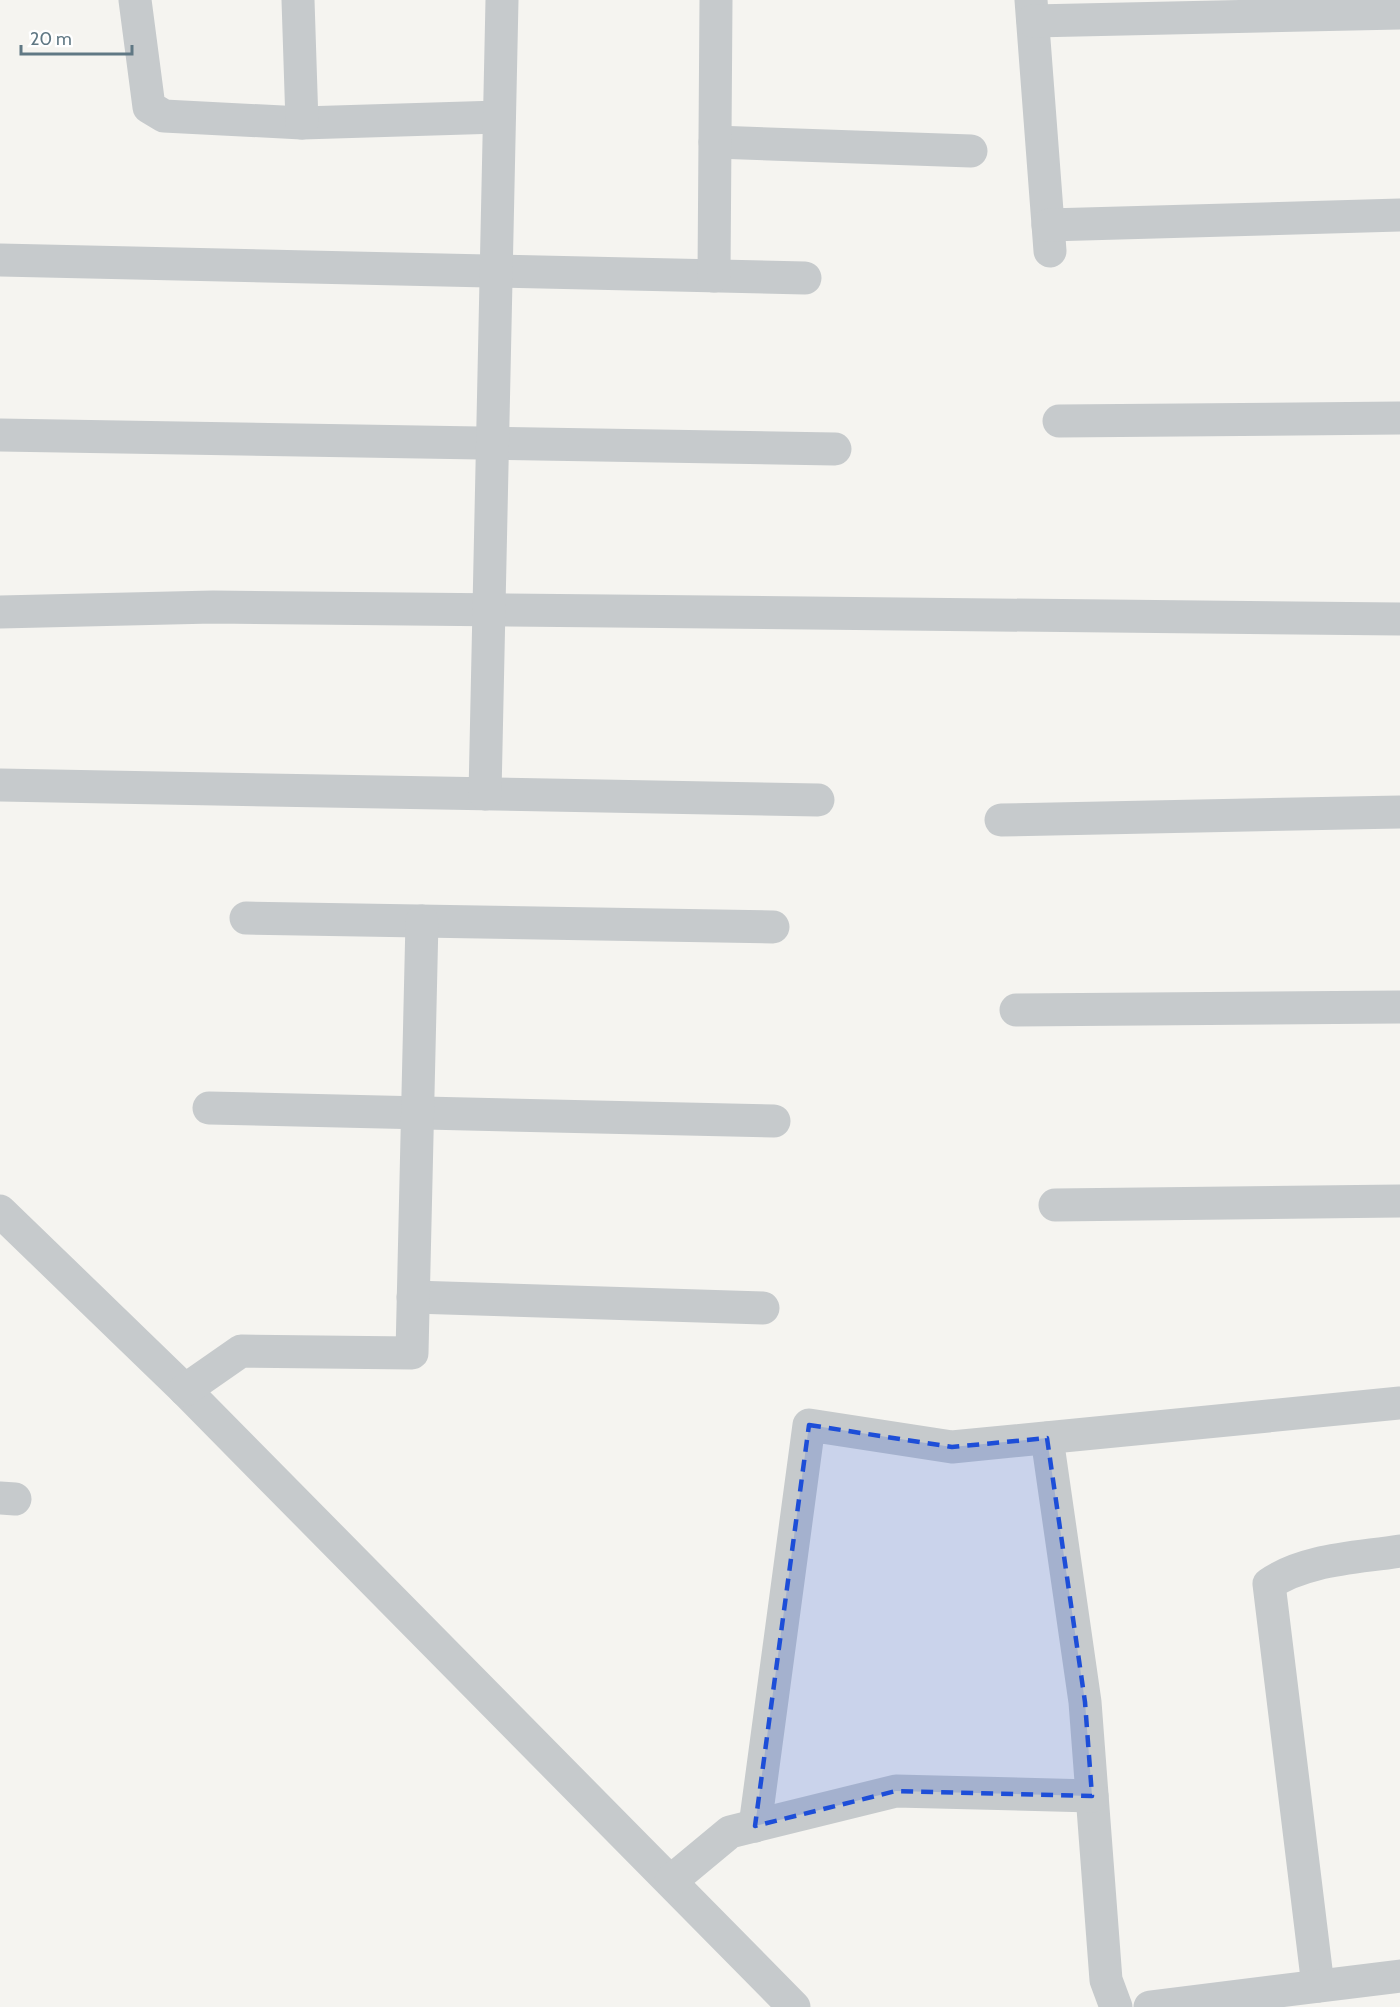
<svg xmlns="http://www.w3.org/2000/svg" width="1400" height="2007" font-family="Cabin,sans-serif">
<style>
.lines{fill:none;stroke-linecap:round;stroke-linejoin:round}
.minor{stroke:#c6cacc;stroke-width:33}
.marked{fill:#1d4ed8;fill-opacity:0.2;stroke:#1d4ed8;stroke-width:4.5;stroke-dasharray:12 8;stroke-linejoin:round}
</style>
<rect width="100%" height="100%" fill="#f5f4f0"/>
<g class="lines">
<g class="minor">
<path d="M135 0 149 107 164 116 302 123 499 117"/>
<path d="M298 0 302 123"/>
<path d="M1031 0 1050 251"/>
<path d="M1033 21 1400 13"/>
<path d="M715 142 971 151"/>
<path d="M1048 225 1400 215"/>
<path d="M0 260 805 278"/>
<path d="M714 276 716 0"/>
<path d="M1059 421 1400 418"/>
<path d="M0 435 835 449"/>
<path d="M0 612 213 607 1400 619"/>
<path d="M0 785 818 800"/>
<path d="M485 794 502 0"/>
<path d="M1001 820 1400 812"/>
<path d="M246 918 773 927"/>
<path d="M1016 1010 1400 1007"/>
<path d="M209 1108 774 1121"/>
<path d="M1055 1205 1400 1201"/>
<path d="M0 1211 185 1390 794 2007"/>
<path d="M413 1297 763 1308"/>
<path d="M185 1390 241 1351 412 1353 422 921"/>
<path d="M1047 1438 1085 1702 1106 1980 1116 2007"/>
<path d="M0 1498 15 1499"/>
<path d="M755 1826 809 1425 952 1447 1400 1403"/>
<path d="M671 1881 730 1832 896 1791 1092 1796"/>
<path d="M1318 1986 1269 1584C1305 1559 1357 1558 1400 1551"/>
<path d="M1150 2007 1400 1976"/>
</g>
</g>
<path class="marked" d="M809 1425 952 1447 1047 1438 1085 1702 1092 1796 896 1791 755 1826Z"/>
<path d="M21 45v9h111v-9" fill="none" stroke="#607884" stroke-width="3"/>
<text x="30" y="45" font-size="18" fill="#607884" stroke="#ffffff" stroke-width="4.5" paint-order="stroke">20 m</text>
</svg>
